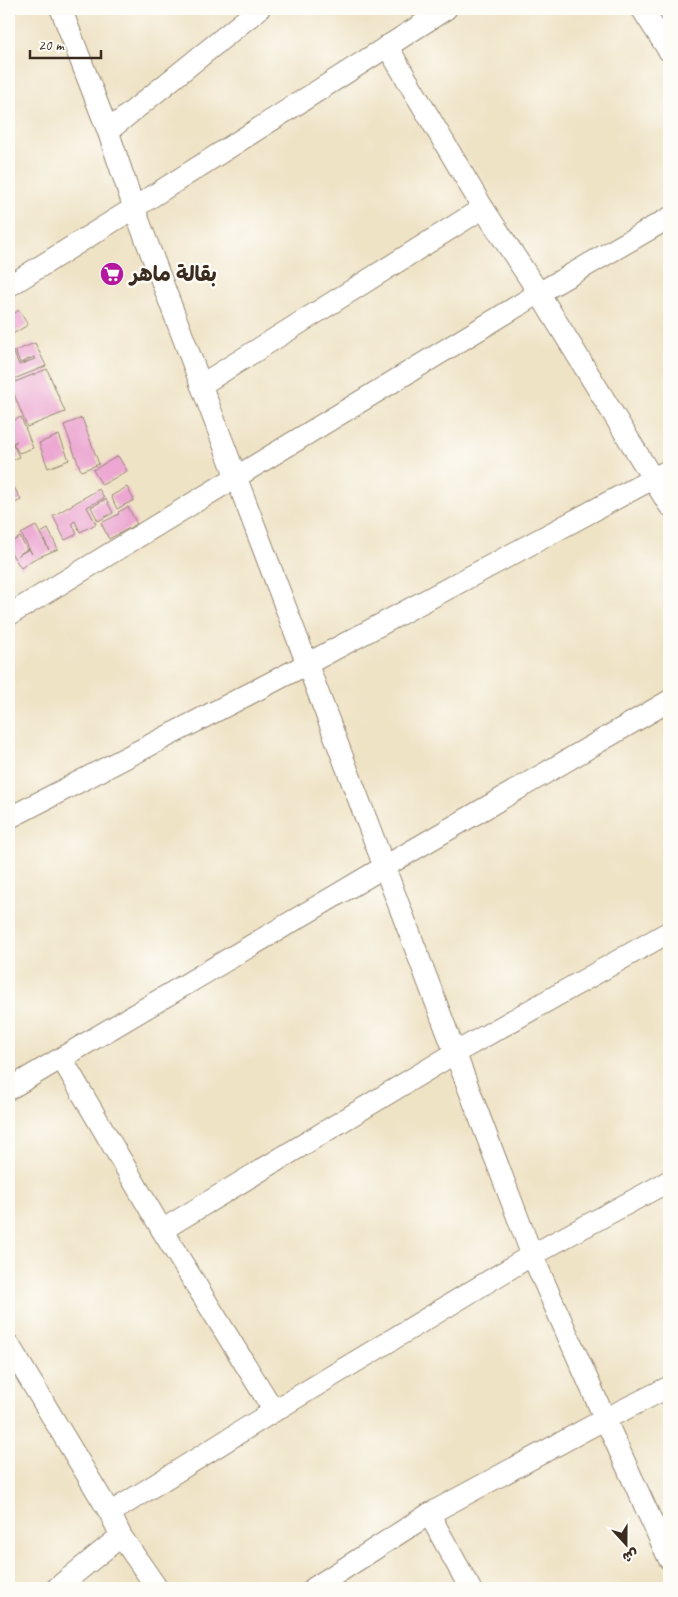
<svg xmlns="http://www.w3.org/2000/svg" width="678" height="1597" font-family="Caveat,'Playpen Sans Arabic',sans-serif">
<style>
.building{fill:#eca8d2}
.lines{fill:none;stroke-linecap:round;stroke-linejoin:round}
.minor-casing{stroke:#958672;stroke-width:23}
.minor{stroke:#fff;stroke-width:21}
.labels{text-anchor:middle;stroke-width:4.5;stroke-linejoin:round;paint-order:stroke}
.poi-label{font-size:21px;font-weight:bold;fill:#3b2a1e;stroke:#fdfcf7;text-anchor:start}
</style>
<rect width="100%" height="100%" fill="#fdfcf7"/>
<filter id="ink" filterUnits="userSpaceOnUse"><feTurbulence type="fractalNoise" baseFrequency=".02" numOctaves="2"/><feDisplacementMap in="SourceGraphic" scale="10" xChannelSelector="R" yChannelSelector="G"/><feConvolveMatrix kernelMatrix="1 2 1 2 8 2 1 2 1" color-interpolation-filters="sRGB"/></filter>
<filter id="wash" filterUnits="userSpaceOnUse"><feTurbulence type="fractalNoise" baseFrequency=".0096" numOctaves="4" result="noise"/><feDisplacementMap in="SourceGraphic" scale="20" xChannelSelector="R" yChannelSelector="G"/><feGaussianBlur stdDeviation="1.12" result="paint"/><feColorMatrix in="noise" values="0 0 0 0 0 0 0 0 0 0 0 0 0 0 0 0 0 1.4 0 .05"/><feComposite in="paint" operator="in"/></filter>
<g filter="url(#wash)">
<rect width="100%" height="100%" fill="#efe3c6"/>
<g id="blocks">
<g class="building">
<path d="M19 310 28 325 9 336V317Z"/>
<path d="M35 343 46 366 9 381V352L13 351 19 365 35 359 34 357 20 363 15 351Z"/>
<path d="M47 369 65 412 27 427 10 384Z"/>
<path d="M21 417 33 448 19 453 13 444 17 441 9 445V426L10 425 9 422Z"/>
<path d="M82 418 99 464 81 471 64 425Z"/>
<path d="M59 435 69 460 48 468 39 443Z"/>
<path d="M13 444 19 457 9 462V446Z"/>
<path d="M118 456 127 471 102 485 93 470Z"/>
<path d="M14 487 21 500 9 506V490Z"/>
<path d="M127 487 134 500 117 509 111 496Z"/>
<path d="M99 489 104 498 87 507 96 524 80 532 75 521 72 523 77 534 65 540 53 516Z"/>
<path d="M106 499 113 513 98 521 91 507Z"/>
<path d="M128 507 137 524 109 539 101 523 119 514 118 512Z"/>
<path d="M36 526 49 550 41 533 48 529 58 549 34 559 21 568 9 550V543L20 537 27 549 17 556 29 549 32 554 21 534Z"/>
</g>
</g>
</g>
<g filter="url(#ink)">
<use href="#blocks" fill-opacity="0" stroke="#958672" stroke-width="1"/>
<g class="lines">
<g class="minor-casing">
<g id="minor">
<path d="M61 9 108 131 134 208 236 477 532 1255 605 1419 669 1559"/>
<path d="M642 9 669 51"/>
<path d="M387 46 483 208 539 293 669 505"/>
<path d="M108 131 259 9"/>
<path d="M9 286 134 208 446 9"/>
<path d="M201 385 483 208"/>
<path d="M9 615 539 293 669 218"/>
<path d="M9 818 307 664 669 470"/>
<path d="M62 1059 162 1230 274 1411"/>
<path d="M9 1089 384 867 669 701"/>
<path d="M162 1230 455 1053 669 932"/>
<path d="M9 1345 110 1513 121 1536 157 1588"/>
<path d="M110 1513 274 1411 532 1255 669 1181"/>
<path d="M429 1514 470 1588"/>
<path d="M57 1588 121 1536"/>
<path d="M314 1588 429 1514 605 1419 669 1387"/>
</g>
</g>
<use href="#minor" class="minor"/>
</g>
</g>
<defs>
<g id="supermarket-disc" transform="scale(1.25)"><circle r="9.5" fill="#b5179e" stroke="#fdfcf7"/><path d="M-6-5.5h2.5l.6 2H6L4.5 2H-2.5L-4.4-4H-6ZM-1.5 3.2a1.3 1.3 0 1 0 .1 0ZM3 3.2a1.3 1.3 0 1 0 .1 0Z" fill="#fff"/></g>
</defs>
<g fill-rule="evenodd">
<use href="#supermarket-disc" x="112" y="274"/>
</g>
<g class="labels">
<g class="poi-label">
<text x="130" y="281">بقالة ماهر</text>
</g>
</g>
<rect width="678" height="1597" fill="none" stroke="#fdfcf7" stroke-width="30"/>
<g transform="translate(626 1544) rotate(159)" stroke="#fdfcf7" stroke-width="4" paint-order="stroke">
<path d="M0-4L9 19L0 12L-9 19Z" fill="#3b2a1e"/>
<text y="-8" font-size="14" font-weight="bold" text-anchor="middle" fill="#3b2a1e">ش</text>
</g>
<path d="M30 50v8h71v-8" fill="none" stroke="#3b2a1e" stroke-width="2.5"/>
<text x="38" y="50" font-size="15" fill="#3b2a1e" stroke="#fdfcf7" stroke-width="4" paint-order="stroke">20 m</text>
</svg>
